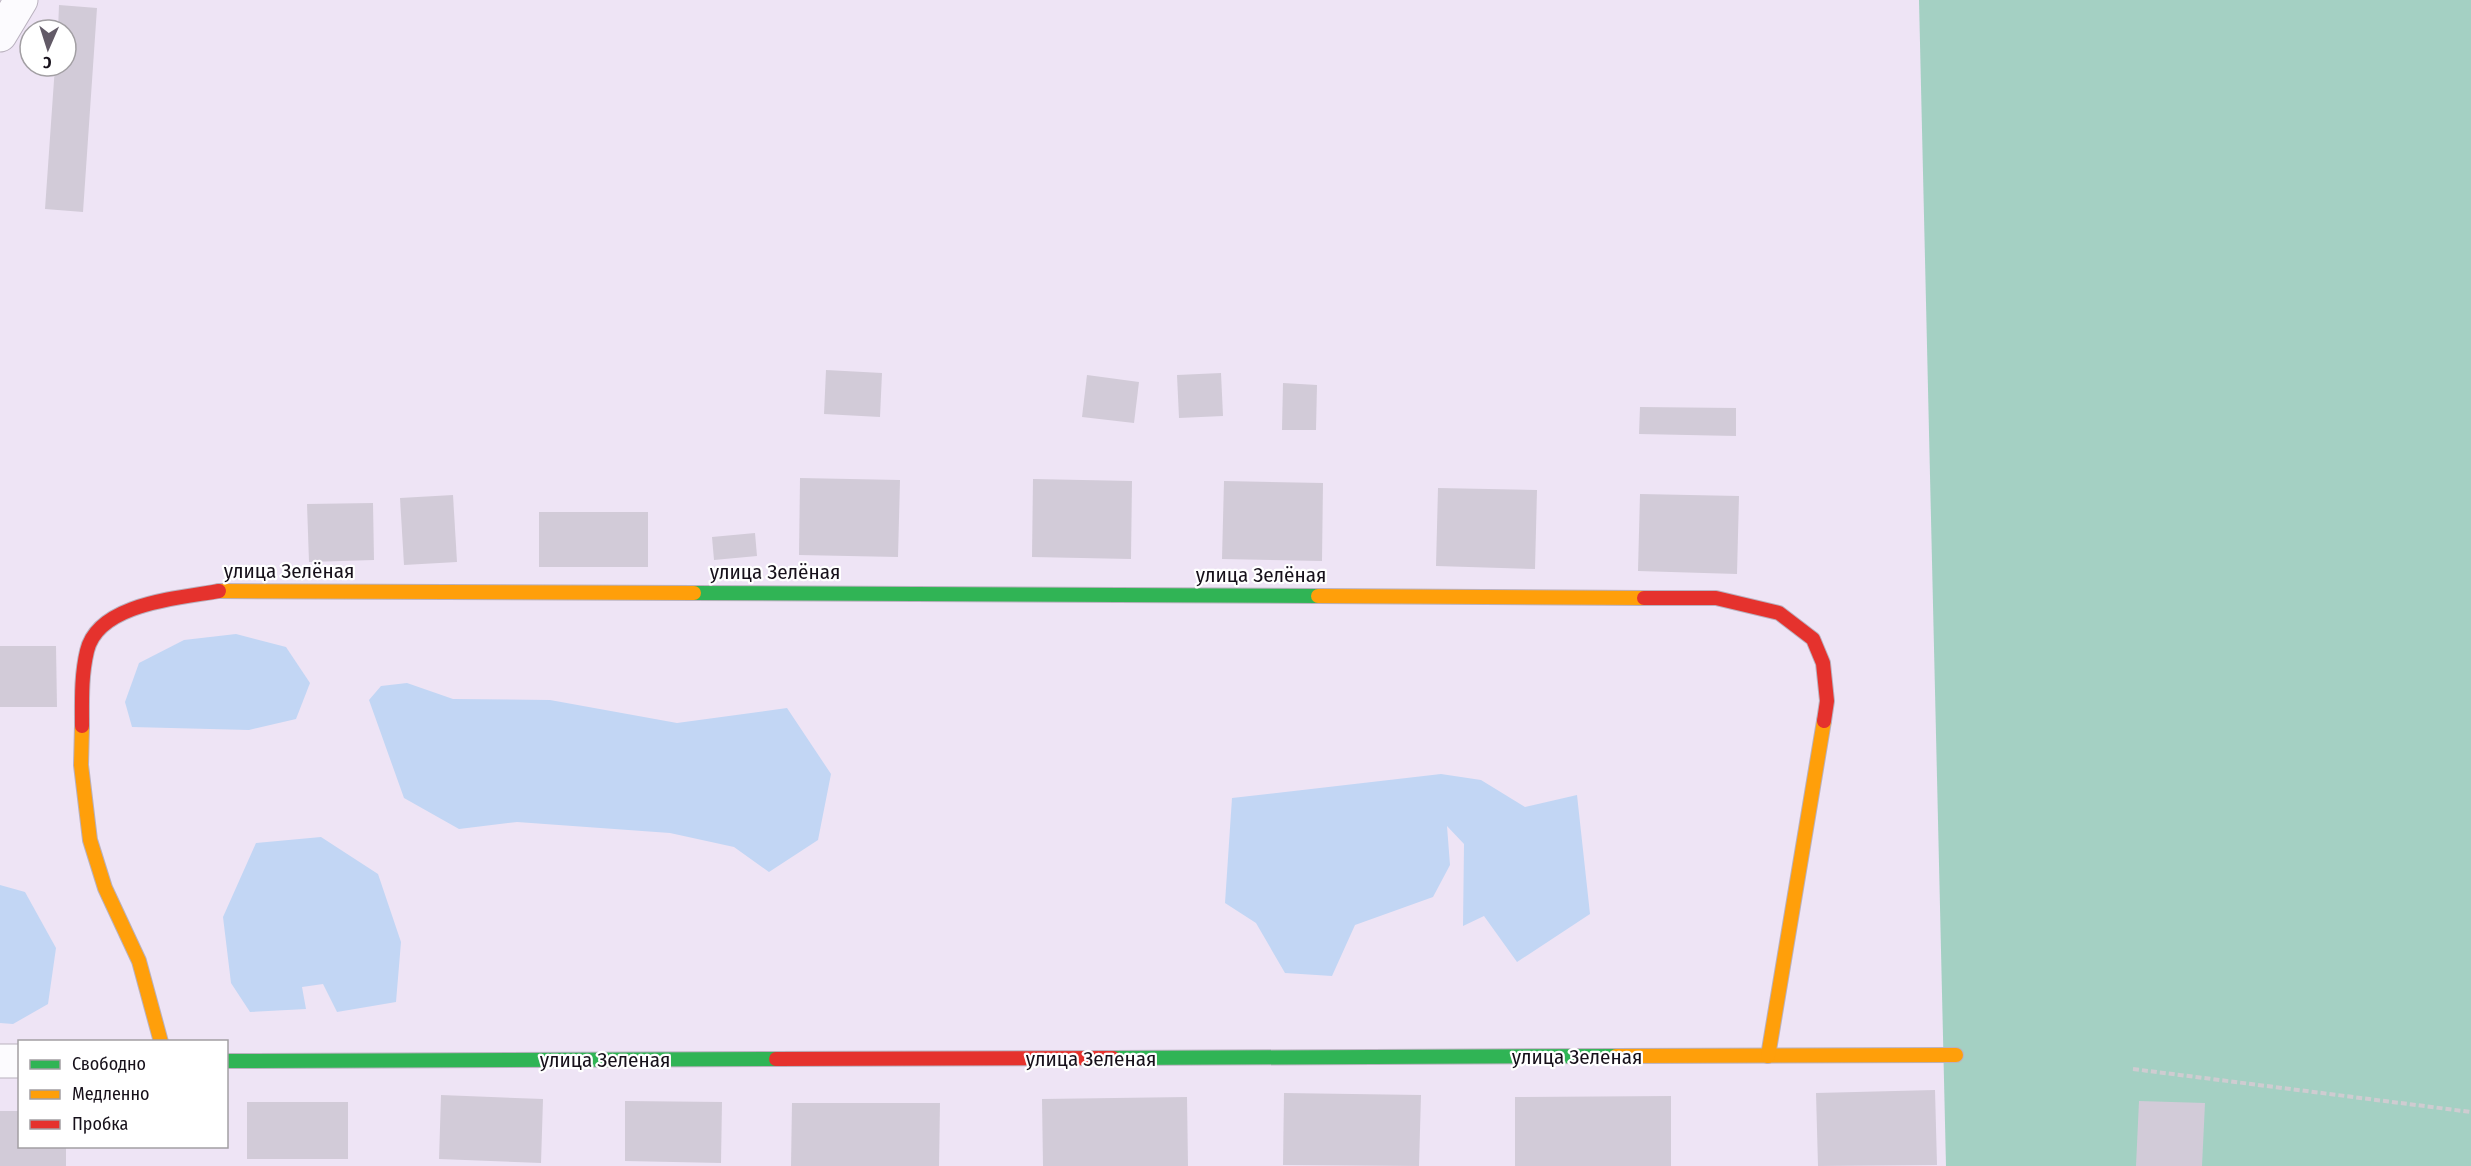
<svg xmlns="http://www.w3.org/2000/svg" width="2471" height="1166" font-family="'Fira Sans Condensed',sans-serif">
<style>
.forest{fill:#a4d0c3}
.water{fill:#c2d6f4}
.building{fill:#d2cbd8}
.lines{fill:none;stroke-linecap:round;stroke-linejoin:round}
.street-casing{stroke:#b9b1be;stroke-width:35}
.fast-casing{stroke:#b9b1be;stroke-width:16}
.slow-casing{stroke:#b9b1be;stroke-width:16}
.jam-casing{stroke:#b9b1be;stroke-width:16}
.path{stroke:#cfccd1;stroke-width:4;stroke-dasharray:6 3;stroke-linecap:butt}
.street{stroke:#fcfbfe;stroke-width:33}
.fast{stroke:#30b455;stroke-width:14}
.slow{stroke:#ff9f0a;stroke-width:14}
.jam{stroke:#e5322d;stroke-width:14}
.labels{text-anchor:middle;stroke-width:4.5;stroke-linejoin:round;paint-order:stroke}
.street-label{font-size:21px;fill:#16101a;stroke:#fff}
</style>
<rect width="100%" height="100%" fill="#eee4f5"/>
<path class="forest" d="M1919 0H2471V1166H1946Z"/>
<g class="water">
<path d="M236 634 286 647 310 683 296 719 249 730 132 727 125 702 139 663 184 640Z"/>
<path d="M407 683 453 699 550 700 677 723 787 708 831 774 818 840 769 872 734 847 670 833 517 822 459 829 404 798 369 700 381 686Z"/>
<path d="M1441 774 1481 780 1525 807 1577 795 1590 914 1517 962 1484 916 1463 926 1464 844 1447 826 1450 865 1433 897 1355 925 1332 976 1285 973 1256 923 1225 903 1232 798Z"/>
<path d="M321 837 378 874 401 942 396 1002 337 1012 323 984 302 987 306 1009 250 1012 231 983 223 917 256 843Z"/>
<path d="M0 885 25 892 56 948 48 1004 13 1024 0 1023Z"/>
</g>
<g class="building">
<path d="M59 5 97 8 83 212 45 209 55 66H66V30H58Z"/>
<path d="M826 370 882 373 880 417 824 414Z"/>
<path d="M1221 373 1223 416 1179 418 1177 375Z"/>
<path d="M1087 375 1139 382 1134 423 1082 417Z"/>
<path d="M1283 383 1317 385 1316 430H1282Z"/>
<path d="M1640 407 1736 408V436L1639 434Z"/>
<path d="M800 478 900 480 898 557 799 555Z"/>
<path d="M1033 479 1132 481 1131 559 1032 557Z"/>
<path d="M1224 481 1323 483 1322 561 1222 559Z"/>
<path d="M1438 488 1537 490 1535 569 1436 566Z"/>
<path d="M1640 494 1739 496 1737 574 1638 571Z"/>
<path d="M453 495 457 562 404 565 400 498Z"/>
<path d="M373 503 374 560 309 562 307 504Z"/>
<rect x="539" y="512" width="109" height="55"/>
<path d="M755 533 757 556 714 560 712 537Z"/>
<path d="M0 646H56L57 707H0Z"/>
<path d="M1935 1090 1937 1165 1818 1166 1816 1093Z"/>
<path d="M1284 1093 1421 1095 1419 1166 1283 1165Z"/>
<path d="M441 1095 543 1099 541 1163 439 1159Z"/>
<path d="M1671 1096V1166H1515V1097Z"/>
<path d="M1187 1097 1188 1166H1043L1042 1099Z"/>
<path d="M625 1101 722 1102 721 1163 625 1161Z"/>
<path d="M2139 1101 2205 1103 2202 1166H2136Z"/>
<rect x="247" y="1102" width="101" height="57"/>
<path d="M792 1103H940L939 1166H791Z"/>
<path d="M0 1111H20V1146H66V1166H0Z"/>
</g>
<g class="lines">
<g class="street-casing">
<g id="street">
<path d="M0 35 21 0"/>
<path d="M0 1061H20"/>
</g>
</g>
<g class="fast-casing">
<g id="fast">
<path d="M694 593 1318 596"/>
<path d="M1113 1058 1616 1056"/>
<path d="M226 1061 776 1059"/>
</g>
</g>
<g class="slow-casing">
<g id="slow">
<path d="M219 591 694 593"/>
<path d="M1318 596 1644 598"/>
<path d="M82 726 81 765 90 840 105 888 139 961 161 1042"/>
<path d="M1616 1056 1956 1055"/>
<path d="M1768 1056 1824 721"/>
</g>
</g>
<g class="jam-casing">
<g id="jam">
<path d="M1644 598H1716L1779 613 1813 639 1823 663 1827 701 1824 721"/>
<path d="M82 726C82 701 81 676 87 651 98 603 180 598 219 591"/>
<path d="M776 1059 1113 1058"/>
</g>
</g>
<path class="path" d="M2133 1069 2471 1112"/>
<use href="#street" class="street"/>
<use href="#fast" class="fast"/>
<use href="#slow" class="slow"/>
<use href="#jam" class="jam"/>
</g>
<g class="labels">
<g class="street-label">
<text x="289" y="578">улица Зелёная</text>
<text x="775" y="579">улица Зелёная</text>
<text x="1261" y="582">улица Зелёная</text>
<text x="1577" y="1064">улица Зеленая</text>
<text x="1091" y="1066">улица Зеленая</text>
<text x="605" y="1067">улица Зеленая</text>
</g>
</g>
<rect x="18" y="1040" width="210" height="108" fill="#ffffff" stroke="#a29fa3" stroke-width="1.5"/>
<rect x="30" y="1060" width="30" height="9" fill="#30b455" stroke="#a29fa3" stroke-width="1.5"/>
<text x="72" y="1070" font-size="18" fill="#16101a">Свободно</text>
<rect x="30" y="1090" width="30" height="9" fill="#ff9f0a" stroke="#a29fa3" stroke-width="1.5"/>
<text x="72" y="1100" font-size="18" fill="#16101a">Медленно</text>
<rect x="30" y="1120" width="30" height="9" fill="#e5322d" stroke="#a29fa3" stroke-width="1.5"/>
<text x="72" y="1130" font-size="18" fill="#16101a">Пробка</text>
<g transform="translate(48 48) rotate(183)"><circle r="28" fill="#ffffff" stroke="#a29fa3" stroke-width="1.5"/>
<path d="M0-4.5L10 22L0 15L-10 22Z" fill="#625a67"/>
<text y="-9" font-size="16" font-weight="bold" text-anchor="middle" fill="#16101a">С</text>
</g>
</svg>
